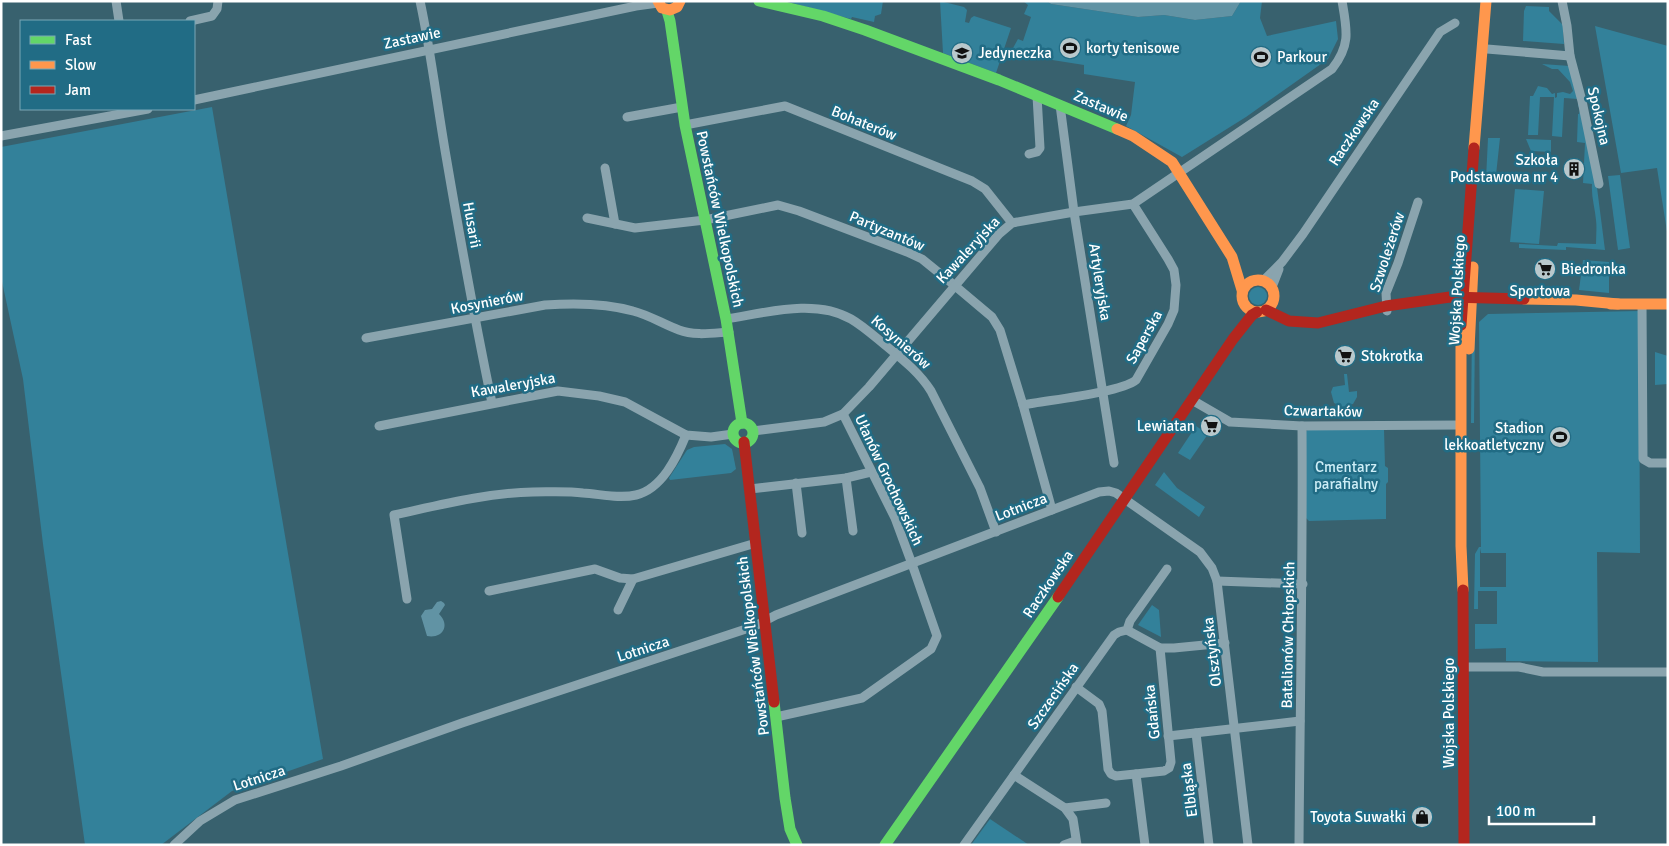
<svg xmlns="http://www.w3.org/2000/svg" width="1669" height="846" font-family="Signika,sans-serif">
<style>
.green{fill:#33819a;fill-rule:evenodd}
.water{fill:#6193a4}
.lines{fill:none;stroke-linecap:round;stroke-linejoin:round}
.street{stroke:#8aa4ae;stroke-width:9}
.fast{stroke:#63d668;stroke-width:11}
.slow{stroke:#ff974d;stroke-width:11}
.jam{stroke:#b3261e;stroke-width:11}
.labels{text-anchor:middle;stroke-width:5;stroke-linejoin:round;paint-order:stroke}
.street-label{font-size:15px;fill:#fff;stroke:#216c85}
.poi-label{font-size:15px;fill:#fff;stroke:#216c85;text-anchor:start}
.park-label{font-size:15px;fill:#ceeef7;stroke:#216c85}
</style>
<rect width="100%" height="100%" fill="#38616e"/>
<g class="green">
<path d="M785 1H883L881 14 875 16 874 22 852 17 851 19Z"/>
<path d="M940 1 964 7 967 10 965 22 969 23 971 18 974 16 1011 28 996 73 943 53Z"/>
<path d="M1023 1H1047L1051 4 1138 17 1164 15 1195 20 1232 16 1241 1H1262L1260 18 1267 36 1336 21 1338 39 1328 59 1246 117 1182 157 1126 126 1131 115 1135 82 1084 74V65L1046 59 1013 48 1018 39 1023 41 1031 17 1024 14 1028 5Z"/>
<path d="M1526 6 1549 7V11L1564 26 1563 30 1564 44 1523 41 1524 11Z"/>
<path d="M1595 26 1668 46V238L1657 168 1621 173Z"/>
<path d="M1542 64 1570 66 1580 105 1578 107V99L1564 98 1562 137 1552 136 1554 97H1540L1538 135H1528L1530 96H1533L1538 86 1547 88 1552 94 1555 93V98L1557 97V93L1563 92 1570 94 1573 91 1570 82 1558 69H1552Z"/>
<path d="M212 107 323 759 232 791 161 845H85L43 544 23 379 1 277V147Z"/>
<path d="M1580 109 1595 172 1605 250 1566 247V250L1519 248V244L1557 246 1558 243 1596 244C1596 236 1597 228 1596 220 1595 208 1591 196 1592 184L1583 183 1585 143 1577 142 1578 114H1579Z"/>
<path d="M1488 138H1500L1496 175 1516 178 1517 179 1514 182H1489L1486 179Z"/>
<path d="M1526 139 1551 140V152L1531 151Z"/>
<path d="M1620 175 1630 248 1618 250 1608 176Z"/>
<path d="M1515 189 1544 191 1539 244 1510 242Z"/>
<path d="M1583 260 1609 262V293L1579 290Z"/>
<circle cx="1258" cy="296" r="9"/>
<path d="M1639 311 1640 553 1597 552 1598 662 1506 661V648L1475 649V624H1497V591H1478V609H1474L1475 554 1479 547H1481L1479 322 1488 314ZM1480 548 1481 553H1506V587H1480Z"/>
<path d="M1472 323 1475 326 1474 423H1471Z"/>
<path d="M1655 352 1668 356V384L1655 385Z"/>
<path d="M1344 374H1347L1349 392 1357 391V397L1353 404 1343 407 1334 403 1331 392 1333 387 1345 385Z"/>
<path d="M1196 426 1208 434 1190 460 1178 453Z"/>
<path d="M1309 429H1384L1385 466 1388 468V482L1386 484V519L1309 521 1305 517V432Z"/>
<path d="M725 444 732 449 736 469 731 473 670 480 669 478 687 450 694 447Z"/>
<path d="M1164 472 1177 488 1205 507 1199 517 1155 485Z"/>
<path d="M1152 605 1159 610 1161 637 1138 625Z"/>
<path d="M990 819 1029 845H971Z"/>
</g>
<g class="water">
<path d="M1047 1H1241L1232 16 1195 20 1164 15 1138 17 1051 4Z"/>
<path d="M441 601 444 603 445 605 439 614C451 626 442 639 427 636L421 616 425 610 432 609 437 602Z"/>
</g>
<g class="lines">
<g class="street">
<path d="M116 1 119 21"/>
<path d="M420 1C431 52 437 104 446 156 460 238 475 321 492 403"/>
<path d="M1562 1 1567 26 1570 56 1582 101 1599 184"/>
<path d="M190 21 212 16 217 9 218 1"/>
<path d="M1487 49 1570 56"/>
<path d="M194 100 636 6 658 3"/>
<path d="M1060 105 1074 212 1114 463"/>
<path d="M627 117 682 107"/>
<path d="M685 125 785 106 972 181 985 189 1012 223"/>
<path d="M1 136 148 109"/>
<path d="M1029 154 1037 152 1040 148 1037 96"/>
<path d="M605 168 615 224"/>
<path d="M587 218 635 228 705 220 778 205 799 211 907 252 922 259 954 285 992 317 1000 330 1023 405 1052 510"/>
<path d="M1264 280 1282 262 1303 234 1440 32 1455 23"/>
<path d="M1272 287 1279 269"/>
<path d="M1642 304 1643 459 1650 463H1668"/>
<path d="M1387 311 1386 293 1398 263 1418 202"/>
<path d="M726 319C765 313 815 298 851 319 863 326 874 336 885 345 902 359 919 372 931 391L980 488 996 532"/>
<path d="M366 338 545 305C573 303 605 303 633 311 649 315 663 324 679 330 694 336 713 333 729 332"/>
<path d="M1192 400 1230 422 1302 426 1460 425"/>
<path d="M1023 405C1047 400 1120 393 1136 380L1168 324 1174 310 1176 285 1174 270 1168 259 1133 204"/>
<path d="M379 426 558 391 599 396 625 402 686 435 711 437 733 434"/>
<path d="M753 431 824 422 843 414 869 387 999 234 1012 223 1074 212 1133 204 1332 69C1351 45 1347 30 1342 1"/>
<path d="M846 478 853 531"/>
<path d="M796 483 802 533"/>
<path d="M750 489 846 478 871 472"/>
<path d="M1217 581 1303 584"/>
<path d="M489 591 595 569 620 578 633 579 756 543"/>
<path d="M407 599 394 515C440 505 486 493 533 492 550 492 567 491 583 493 600 494 619 499 636 495 662 489 677 457 686 435"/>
<path d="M618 610 633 579"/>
<path d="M1127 630 1160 648H1174L1225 643"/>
<path d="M1464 667H1519L1543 672H1668"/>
<path d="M1076 687 1099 704 1102 711 1108 769 1111 774 1116 776 1164 771 1169 768 1171 762 1160 648"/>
<path d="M776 717 862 698 931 649 937 636 912 564 895 518 843 414"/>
<path d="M1196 733 1209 845"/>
<path d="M1168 736 1300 721"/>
<path d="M1136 774 1145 845"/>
<path d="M1014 775 1065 808 1073 819 1077 845"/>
<path d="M1065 808 1106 803"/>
<path d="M174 845 200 821 235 800 341 766 462 723 755 626 776 615 1099 492 1109 491 1116 493 1200 552 1212 568 1217 581 1248 845"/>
<path d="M964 845 1114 635 1119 632 1127 630 1130 621 1167 569"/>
<path d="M1064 845 1075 841"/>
<path d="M1299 845C1300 705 1303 566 1302 426"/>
</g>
<g class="fast">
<path d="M759 1 823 16 865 30 999 80 1117 129"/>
<path d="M667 11 670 21 685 125 726 319 742 423"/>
<circle cx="743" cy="433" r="10"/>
<path d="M774 702 785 798 790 829 797 845"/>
<path d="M885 845 1058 597"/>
</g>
<g class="slow">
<path d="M658 1 662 8 670 10 677 7 680 1"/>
<path d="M1117 129 1133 136 1172 162 1232 257 1242 290"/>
<path d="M1474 148 1486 1"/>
<circle cx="1258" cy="296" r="16"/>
<path d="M1524 299 1576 300 1618 304"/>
<path d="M1611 304H1668"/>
<path d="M1461 325V546L1463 590"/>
<path d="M1469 349 1473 267"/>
</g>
<g class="jam">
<path d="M1266 310 1289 321 1318 323 1386 306 1450 297 1524 299"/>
<path d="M1461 325 1474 148"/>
<path d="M744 442 774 702"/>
<path d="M1463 590 1464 845"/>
<path d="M1058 597 1233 339 1252 315 1257 312"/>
</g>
</g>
<defs>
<g id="stadium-disc" transform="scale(1.125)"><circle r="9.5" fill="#b9c8cc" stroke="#216c85"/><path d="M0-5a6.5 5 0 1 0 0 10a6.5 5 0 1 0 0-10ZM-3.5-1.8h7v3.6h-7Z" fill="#111"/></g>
<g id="school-disc" transform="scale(1.125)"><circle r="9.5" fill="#b9c8cc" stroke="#216c85"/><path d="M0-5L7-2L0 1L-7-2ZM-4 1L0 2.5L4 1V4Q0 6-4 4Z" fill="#111"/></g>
<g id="building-disc" transform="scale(1.125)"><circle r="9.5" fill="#b9c8cc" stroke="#216c85"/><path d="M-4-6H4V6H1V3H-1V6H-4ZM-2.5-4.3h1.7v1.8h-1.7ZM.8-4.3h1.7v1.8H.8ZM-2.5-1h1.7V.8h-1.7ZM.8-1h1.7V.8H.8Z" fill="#111"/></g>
<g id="supermarket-disc" transform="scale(1.125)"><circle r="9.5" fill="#b9c8cc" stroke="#216c85"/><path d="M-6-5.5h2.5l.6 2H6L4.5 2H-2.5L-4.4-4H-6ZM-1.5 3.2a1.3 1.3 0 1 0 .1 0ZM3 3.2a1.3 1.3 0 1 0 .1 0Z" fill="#111"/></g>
<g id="shop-disc" transform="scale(1.125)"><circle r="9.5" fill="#b9c8cc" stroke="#216c85"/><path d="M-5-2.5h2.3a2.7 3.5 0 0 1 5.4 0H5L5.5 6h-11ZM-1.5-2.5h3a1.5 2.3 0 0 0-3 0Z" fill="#111"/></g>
</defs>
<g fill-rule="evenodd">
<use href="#stadium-disc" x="1070" y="48"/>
<use href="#school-disc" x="962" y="53"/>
<use href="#stadium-disc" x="1261" y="57"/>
<use href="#building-disc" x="1574" y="169"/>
<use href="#supermarket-disc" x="1545" y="269"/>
<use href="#supermarket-disc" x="1345" y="356"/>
<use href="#supermarket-disc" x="1211" y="426"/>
<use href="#stadium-disc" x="1560" y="437"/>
<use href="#shop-disc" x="1422" y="817"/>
</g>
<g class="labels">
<g class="street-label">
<text transform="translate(412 38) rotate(-12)" y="5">Zastawie</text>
<text transform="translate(1101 106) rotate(23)" y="5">Zastawie</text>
<text transform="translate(1599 116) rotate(77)" y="5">Spokojna</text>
<text transform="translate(864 123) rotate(22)" y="5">Bohaterów</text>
<text transform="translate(1354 132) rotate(-56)" y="5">Raczkowska</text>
<text transform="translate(720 219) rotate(78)" y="5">Powstańców Wielkopolskich</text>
<text transform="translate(472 225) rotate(80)" y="5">Husarii</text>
<text transform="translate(887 231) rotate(23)" y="5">Partyzantów</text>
<text transform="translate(968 250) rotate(-47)" y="5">Kawaleryjska</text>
<text transform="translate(1387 252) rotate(-72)" y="5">Szwoleżerów</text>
<text transform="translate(1100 282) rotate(81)" y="5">Artyleryjska</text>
<text transform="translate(1457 290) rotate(-87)" y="5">Wojska Polskiego</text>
<text x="1540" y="296">Sportowa</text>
<text transform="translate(487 302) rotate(-11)" y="5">Kosynierów</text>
<text transform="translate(1144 337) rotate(-61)" y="5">Saperska</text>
<text transform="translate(901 342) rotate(41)" y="5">Kosynierów</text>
<text transform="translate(513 385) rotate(-10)" y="5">Kawaleryjska</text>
<text transform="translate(1323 411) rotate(1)" y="5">Czwartaków</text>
<text transform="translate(889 480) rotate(65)" y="5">Ułanów Grochowskich</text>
<text transform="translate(1021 507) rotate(-21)" y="5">Lotnicza</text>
<text transform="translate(1048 584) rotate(-56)" y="5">Raczkowska</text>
<text transform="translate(1288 635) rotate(-89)" y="5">Batalionów Chłopskich</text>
<text transform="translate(753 646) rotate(-97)" y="5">Powstańców Wielkopolskich</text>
<text transform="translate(643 649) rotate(-18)" y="5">Lotnicza</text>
<text transform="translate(1212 652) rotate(-97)" y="5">Olsztyńska</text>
<text transform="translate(1053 696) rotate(-55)" y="5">Szczecińska</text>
<text transform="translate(1152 712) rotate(-96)" y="5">Gdańska</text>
<text transform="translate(1449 713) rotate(-90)" y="5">Wojska Polskiego</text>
<text transform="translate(259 778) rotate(-18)" y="5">Lotnicza</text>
<text transform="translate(1189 790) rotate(-97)" y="5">Elbląska</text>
</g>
<g class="poi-label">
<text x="1086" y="53">korty tenisowe</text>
<text x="978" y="58">Jedyneczka</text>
<text x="1277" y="62">Parkour</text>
<text x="1558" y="165" text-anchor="end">Szkoła<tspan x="1558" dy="17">Podstawowa nr 4</tspan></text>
<text x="1561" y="274">Biedronka</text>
<text x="1361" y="361">Stokrotka</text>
<text x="1195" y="431" text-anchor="end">Lewiatan</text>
<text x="1544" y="433" text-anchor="end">Stadion<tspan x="1544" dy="17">lekkoatletyczny</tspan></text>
<text x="1406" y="822" text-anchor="end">Toyota Suwałki</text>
</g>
<g class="park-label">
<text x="1346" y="472">Cmentarz<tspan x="1346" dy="17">parafialny</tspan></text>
</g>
</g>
<rect width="1669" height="846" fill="none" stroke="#ffffff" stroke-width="5"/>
<rect x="20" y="20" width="175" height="90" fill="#216c85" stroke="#7aa7b6"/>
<rect x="30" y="36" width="25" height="8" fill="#63d668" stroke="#7aa7b6"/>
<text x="65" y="45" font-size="15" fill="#ffffff">Fast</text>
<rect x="30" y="61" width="25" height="8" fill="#ff974d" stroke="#7aa7b6"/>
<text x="65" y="70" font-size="15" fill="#ffffff">Slow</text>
<rect x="30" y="86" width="25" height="8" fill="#b3261e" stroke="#7aa7b6"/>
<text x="65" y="95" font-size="15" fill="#ffffff">Jam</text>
<path d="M1489 816v8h105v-8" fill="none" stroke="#ffffff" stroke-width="2.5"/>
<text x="1496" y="816" font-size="15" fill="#ffffff" stroke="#216c85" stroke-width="4" paint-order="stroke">100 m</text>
</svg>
